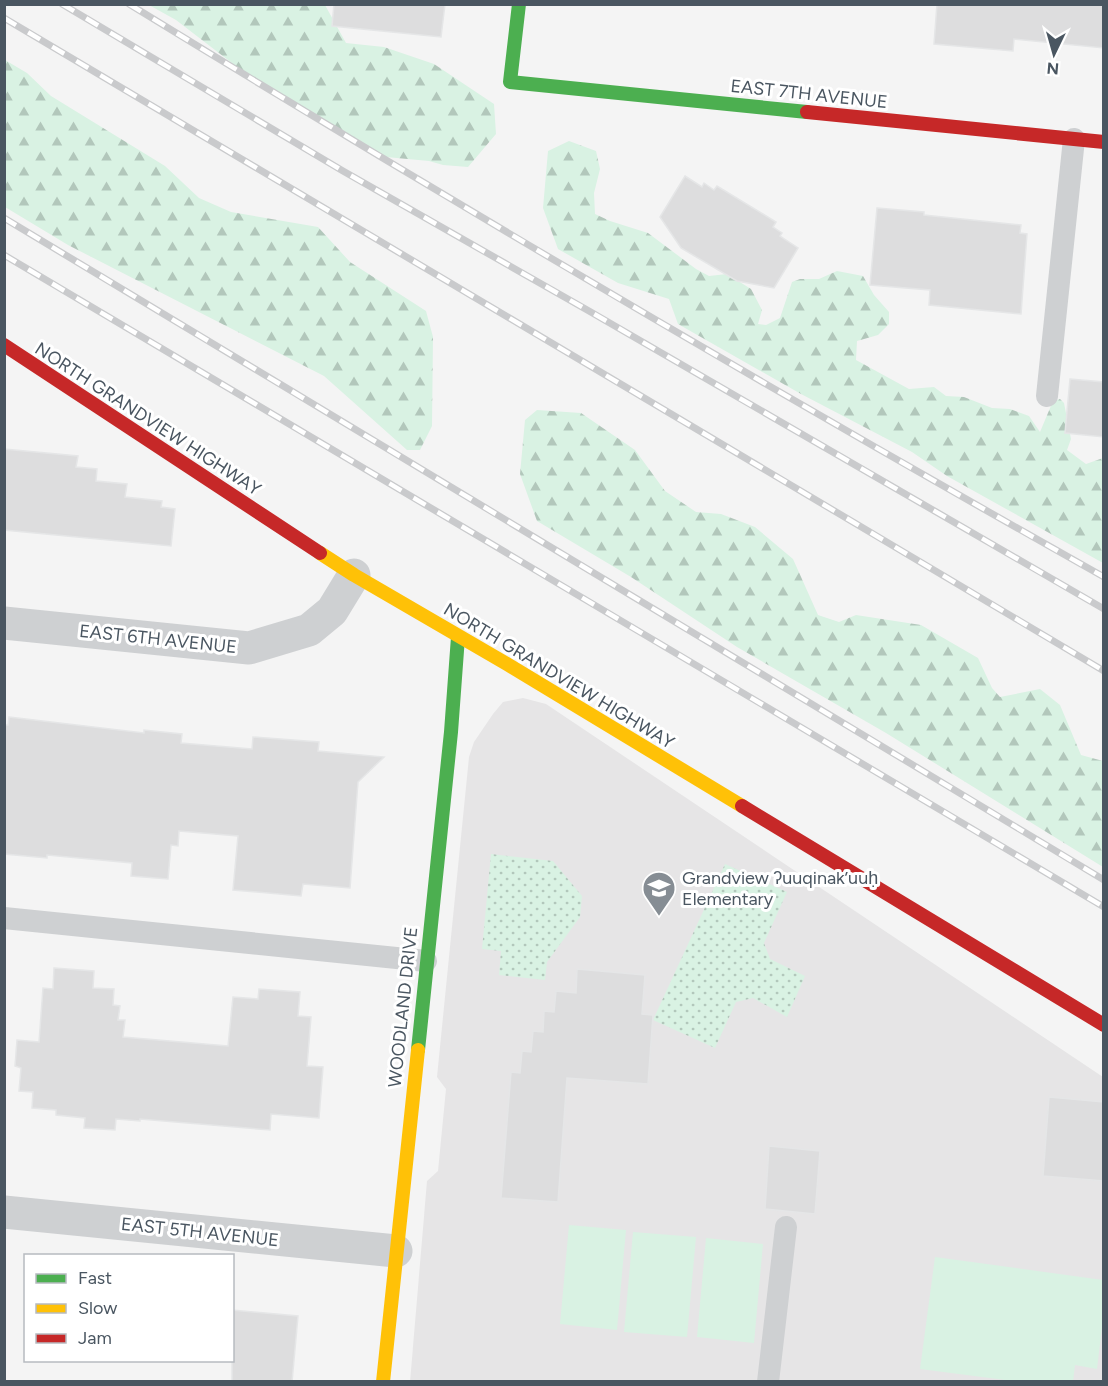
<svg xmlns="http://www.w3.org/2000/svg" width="1108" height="1386" font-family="Figtree,sans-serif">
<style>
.education{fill:#e6e5e6}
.grass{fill:url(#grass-dots)}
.forest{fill:url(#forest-firs)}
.garden{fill:#d9f2e3}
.building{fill:#ddddde;stroke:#e5e6e7;stroke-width:1.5}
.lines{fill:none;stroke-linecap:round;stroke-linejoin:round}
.lane{stroke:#ced0d2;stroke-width:22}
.street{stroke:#ced0d2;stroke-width:33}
.fast{stroke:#4caf50;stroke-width:14}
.slow{stroke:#ffc107;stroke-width:14}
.jam{stroke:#c62828;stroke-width:14}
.rail-casing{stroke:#c9cacc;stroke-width:7}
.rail{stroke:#fff;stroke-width:4.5;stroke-dasharray:14;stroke-linecap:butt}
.labels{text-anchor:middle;stroke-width:6;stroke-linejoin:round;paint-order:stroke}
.street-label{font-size:18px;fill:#4a5661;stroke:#fff}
.poi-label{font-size:18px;fill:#4a5661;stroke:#fff;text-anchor:start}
</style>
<defs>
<pattern id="grass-dots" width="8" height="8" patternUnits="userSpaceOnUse" patternTransform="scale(1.5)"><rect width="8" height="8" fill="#d9f2e3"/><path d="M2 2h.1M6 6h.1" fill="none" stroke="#b2c7bb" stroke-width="1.8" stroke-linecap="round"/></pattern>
<pattern id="forest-firs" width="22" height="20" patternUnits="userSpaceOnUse" patternTransform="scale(1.5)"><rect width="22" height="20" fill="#d9f2e3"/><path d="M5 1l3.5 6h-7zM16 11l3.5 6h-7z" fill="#b2c7bb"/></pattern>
</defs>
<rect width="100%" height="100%" fill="#f4f4f4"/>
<path class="education" d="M523 698 546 704 1103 1077V1381L410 1382 427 1181 438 1171 446 1089 437 1077 469 757 474 742 493 714 503 702Z"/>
<g class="grass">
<path d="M491 854 553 861 582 896 580 917 547 962 545 980 499 975 501 951 482 949Z"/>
<path d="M725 864 787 892 764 943 770 959 805 976 787 1017 753 998 736 1002 715 1048 653 1020Z"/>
</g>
<g class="forest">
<path d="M149 5H325L346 43 384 47 434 64 494 104 496 134 468 167 443 165 429 161 386 157 254 80 176 20Z"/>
<path d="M5 60 27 73 51 96 165 166 199 198 231 212 318 227 350 262 426 311 433 337 432 426 420 450H407L324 376 68 245 5 207Z"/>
<path d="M569 141 596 151 600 169 594 193 595 214 610 221 648 233 696 269 709 276 727 274 751 289 762 310 758 324 766 325 780 318 792 282 800 279H819L837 271 863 276 874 295 889 312V324L878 335 857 341 856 360 909 389 934 387 946 396 964 397 992 408 1010 409 1029 416 1040 432 1053 401 1060 399 1064 403 1071 439 1067 450 1086 464 1103 458V563L947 476 912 452 801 394 678 324 669 299 618 283 558 249 543 208 548 151Z"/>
<path d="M537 410 581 413 635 450 665 491 696 512 721 514 755 527 793 559 818 615 839 622 856 615 921 625 978 658 992 688 1000 697 1040 689 1060 705 1081 755 1103 761V867L886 733 737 647 631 577 537 521 520 474 525 420Z"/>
</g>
<g class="garden">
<path d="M569 1225 626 1230 617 1330 560 1324Z"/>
<path d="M633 1232 696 1237 687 1337 624 1332Z"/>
<path d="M706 1238 763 1244 754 1343 697 1337Z"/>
<path d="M935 1257 1103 1280V1319L1097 1369 1075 1365 1073 1382 1013 1381 920 1369Z"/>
</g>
<g class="building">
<path d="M334 4H445L441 37 332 26Z"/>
<path d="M937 4H1104V48L1014 39 1013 51 934 44Z"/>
<path d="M685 176 702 187 704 183 714 190 717 186 776 222 773 227 782 233 780 236 798 248 774 288 737 281 681 248 660 217Z"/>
<path d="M877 208 924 212V215L1021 225 1020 233 1027 234 1021 314 929 305 930 290 870 285Z"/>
<path d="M1070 379 1104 382V437L1065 433Z"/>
<path d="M4 449 78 456 76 467 97 469 96 481 127 484 125 497 162 501 161 507 175 509 171 546 4 530Z"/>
<path d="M9 717 144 733V730L182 734 181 743 252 749 253 737 319 742 318 751 384 757 358 782 350 888 303 884 301 896 233 890 238 836 179 831 178 846 171 845 168 879 131 876 132 863 47 855V858L4 854V725H8Z"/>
<path d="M54 968 94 971 93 988 114 989 113 1005 120 1006 118 1020H125L123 1037 228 1046 233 997 258 999 259 989 300 992 298 1016 311 1017 307 1066 323 1067 319 1118 271 1114 270 1130 140 1119V1121L116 1119 115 1130 84 1128 85 1118 56 1115V1110L32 1108 33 1092 19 1091 21 1068 15 1066 17 1040 39 1042 43 988 53 989Z"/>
<path d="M577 969 645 975 642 1014 653 1015 648 1084 567 1078 558 1202 501 1198 511 1072 520 1073 522 1051 531 1052 533 1031 543 1032 544 1011 554 1012 556 991 576 993Z"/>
<path d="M1049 1097 1104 1102V1181L1043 1176Z"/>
<path d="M769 1146 820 1151 815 1214 765 1209Z"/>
<path d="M232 1310 298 1316 292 1382H232Z"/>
</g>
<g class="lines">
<g class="lane">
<path d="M1047 396 1074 139"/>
<path d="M4 918 426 961"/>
<path d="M768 1382 786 1227"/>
</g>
<g class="street">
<path d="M4 623 249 648 309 630 332 611 354 575"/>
<path d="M4 1212 396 1251"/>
</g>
<g class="fast">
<path d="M519 4 510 82 807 112"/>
<path d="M418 1050 451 732 458 637"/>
</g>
<g class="slow">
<path d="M320 553 354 575 507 664 742 806"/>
<path d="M383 1382 418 1050"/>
</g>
<g class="jam">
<path d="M807 112 1104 142"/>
<path d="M4 345 320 553"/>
<path d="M742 806 1104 1025"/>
</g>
<g class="rail-casing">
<g id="rail">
<path d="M62 4 343 171 589 311 1104 609"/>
<path d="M129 4C450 201 775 392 1104 577"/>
<path d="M4 18 1104 671"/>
<path d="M4 218 1104 880"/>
<path d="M4 255 1104 907"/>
</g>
</g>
<use href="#rail" class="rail"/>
</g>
<defs>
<g id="school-pin" transform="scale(1.725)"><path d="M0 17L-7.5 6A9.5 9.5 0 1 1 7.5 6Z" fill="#868d94" stroke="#fff"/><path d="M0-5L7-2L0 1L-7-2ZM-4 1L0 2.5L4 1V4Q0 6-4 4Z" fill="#fff"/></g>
</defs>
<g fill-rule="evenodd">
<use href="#school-pin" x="659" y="888"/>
</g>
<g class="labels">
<g class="street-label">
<text transform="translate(809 94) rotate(6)" y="6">EAST 7TH AVENUE</text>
<text transform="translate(148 419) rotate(33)" y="6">NORTH GRANDVIEW HIGHWAY</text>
<text transform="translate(158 639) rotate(6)" y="6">EAST 6TH AVENUE</text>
<text transform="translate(559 676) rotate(31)" y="6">NORTH GRANDVIEW HIGHWAY</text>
<text transform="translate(403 1007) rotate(-84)" y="6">WOODLAND DRIVE</text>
<text transform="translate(200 1232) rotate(6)" y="6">EAST 5TH AVENUE</text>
</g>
<g class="poi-label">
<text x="682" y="884">Grandview ʔuuqinak’uuḥ<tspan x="682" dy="21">Elementary</tspan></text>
</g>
</g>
<rect width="1108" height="1386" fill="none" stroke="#4a5661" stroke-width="12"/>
<rect x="24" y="1254" width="210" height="108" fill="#ffffff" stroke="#b7bbc0" stroke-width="1.5"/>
<rect x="36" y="1274" width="30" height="9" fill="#4caf50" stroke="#b7bbc0" stroke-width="1.5"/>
<text x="78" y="1284" font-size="18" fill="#4a5661">Fast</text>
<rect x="36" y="1304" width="30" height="9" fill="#ffc107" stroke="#b7bbc0" stroke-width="1.5"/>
<text x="78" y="1314" font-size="18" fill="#4a5661">Slow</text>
<rect x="36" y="1334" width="30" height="9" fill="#c62828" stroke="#b7bbc0" stroke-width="1.5"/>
<text x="78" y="1344" font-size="18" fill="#4a5661">Jam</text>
<g transform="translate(1054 54) rotate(185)" stroke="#ffffff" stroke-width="4.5" paint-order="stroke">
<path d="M0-4.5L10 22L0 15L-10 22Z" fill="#4a5661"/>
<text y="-9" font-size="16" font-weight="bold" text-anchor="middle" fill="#4a5661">N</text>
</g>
</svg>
